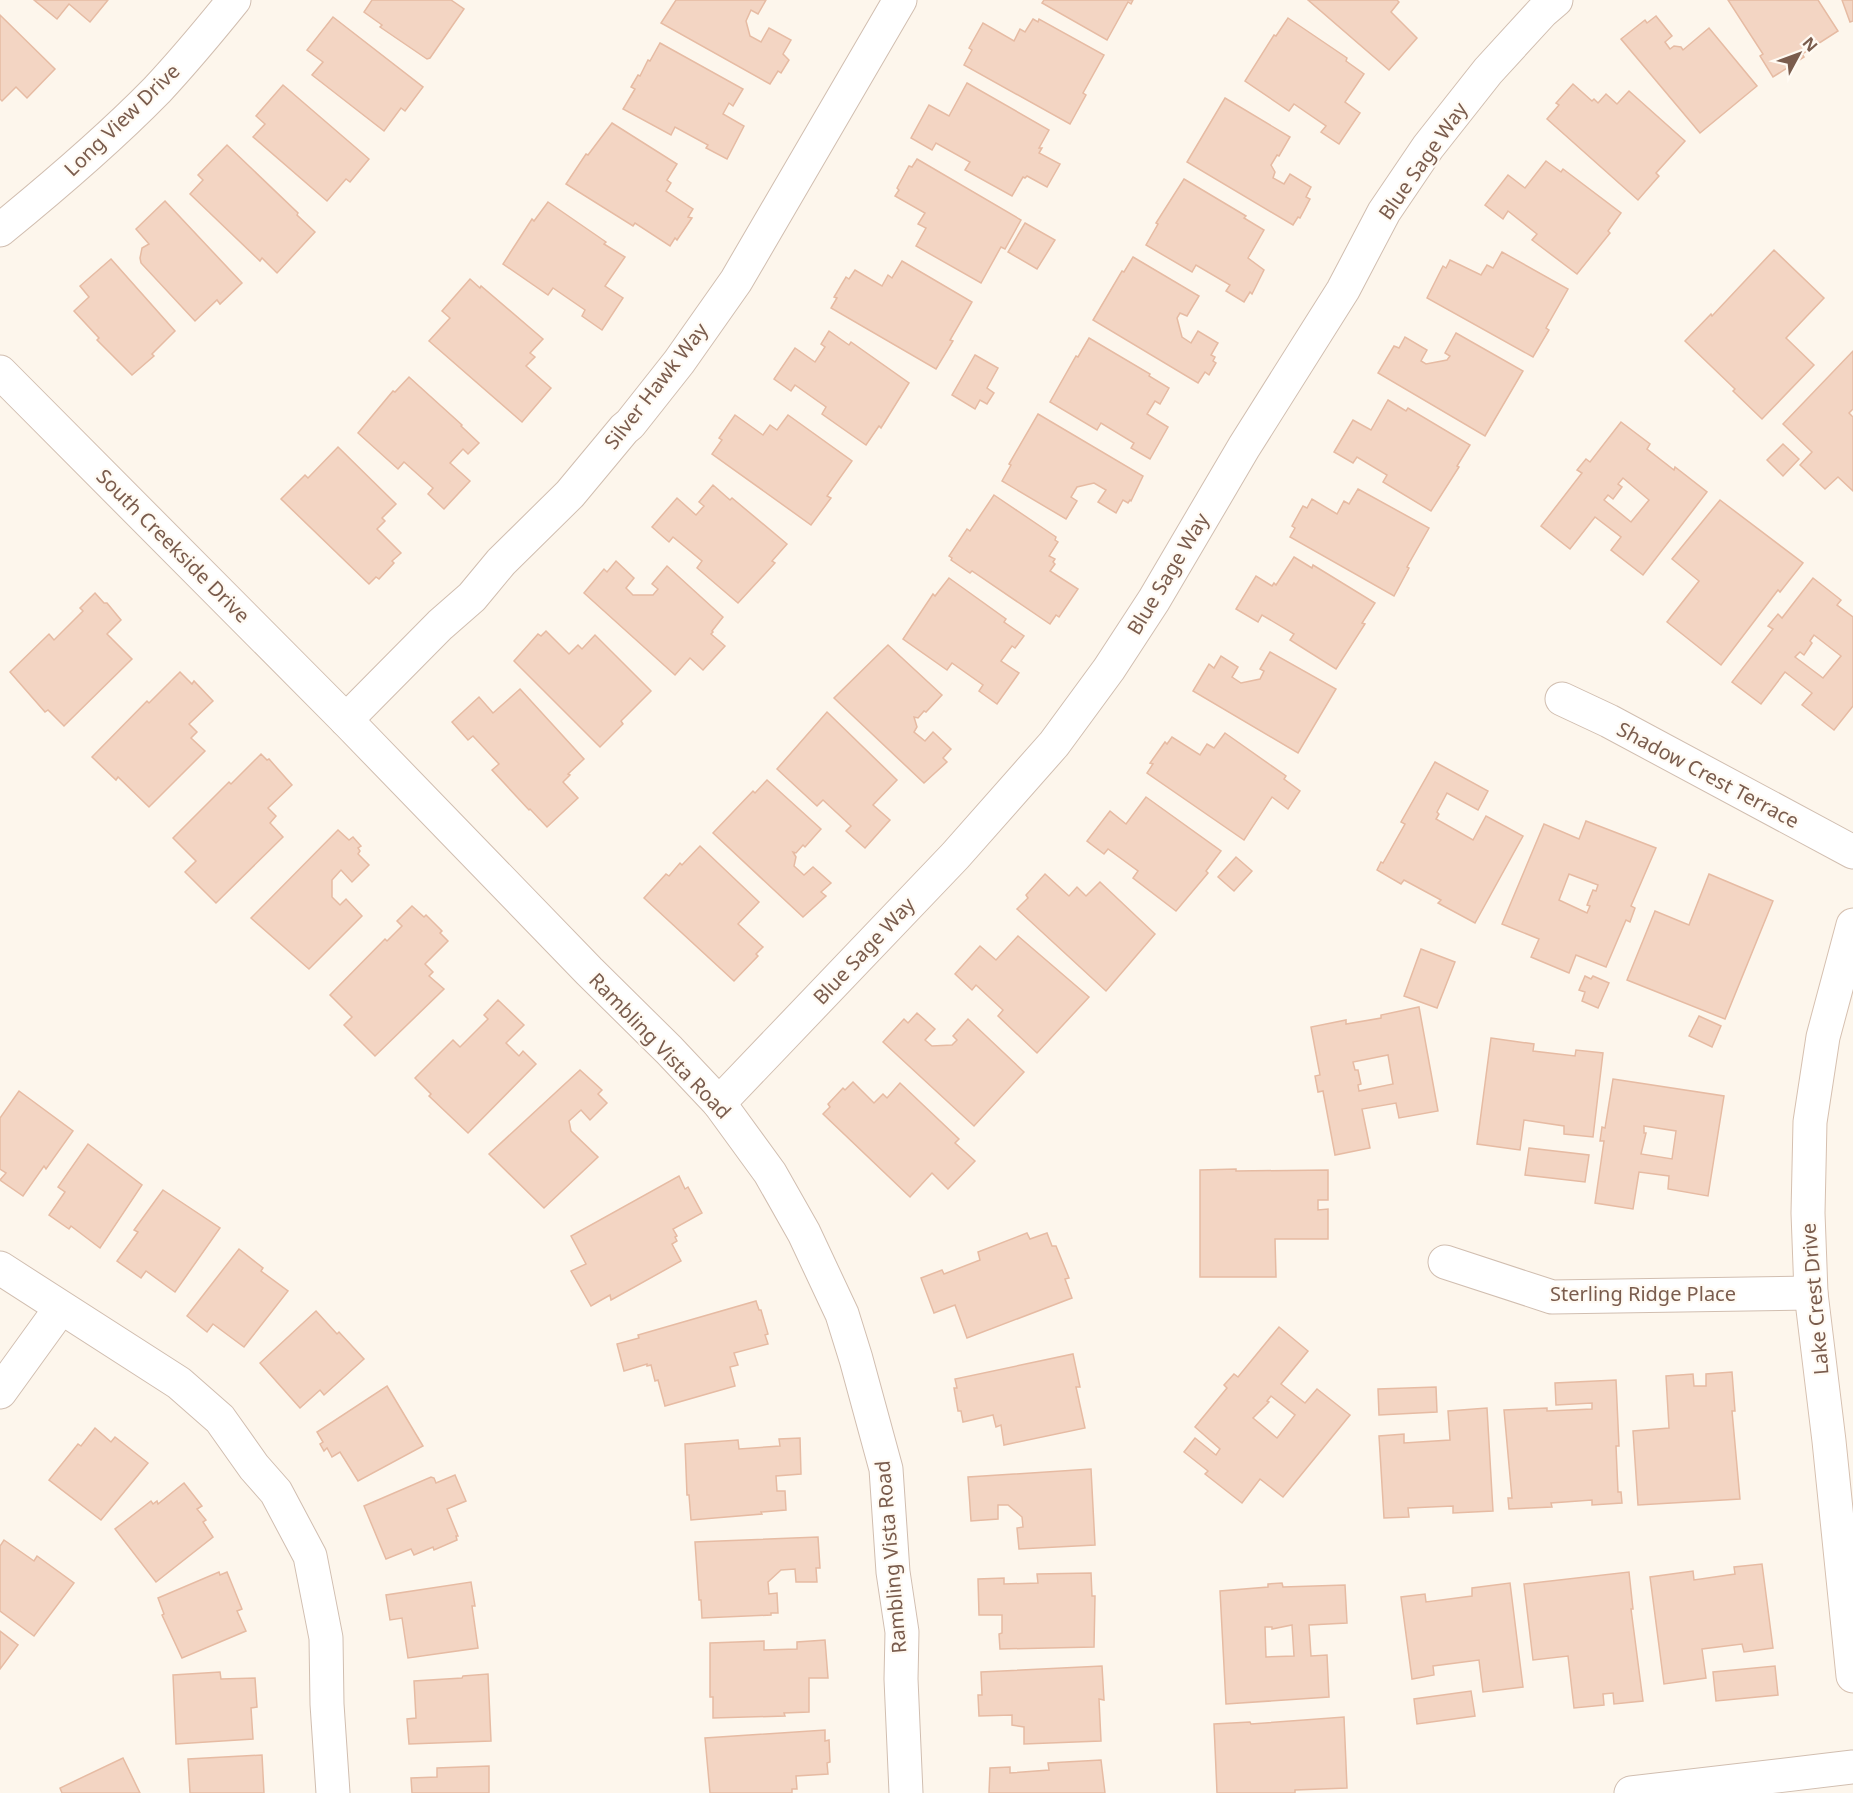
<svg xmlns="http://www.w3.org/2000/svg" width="1853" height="1793" font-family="'Noto Sans',sans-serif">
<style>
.building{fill:#f3d5c3;stroke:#e6bba3;stroke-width:1.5;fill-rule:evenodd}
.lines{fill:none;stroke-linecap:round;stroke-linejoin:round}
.street-casing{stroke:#d1beb0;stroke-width:35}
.secondary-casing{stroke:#d6c0b0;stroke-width:35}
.street{stroke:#fff;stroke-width:33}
.secondary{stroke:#fff;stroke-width:33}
.labels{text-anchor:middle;stroke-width:4.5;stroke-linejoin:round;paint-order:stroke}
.street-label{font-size:20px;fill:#7a5c4d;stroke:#fffaf3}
</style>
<rect width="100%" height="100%" fill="#fdf6ec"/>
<g class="building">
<path d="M34 0H108L90 22 69 4 57 19Z"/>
<path d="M372 0H451L464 9 430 58 427 59 380 27 382 25 364 12Z"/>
<path d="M676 0H766L758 14 751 10 746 21 750 36 761 42 769 28 791 40 783 54 789 60 781 73 778 71 770 84 661 23Z"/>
<path d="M1044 0H1133L1131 4 1128 2 1107 40 1042 3Z"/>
<path d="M1308 0H1397L1399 2 1391 12 1417 38 1389 70Z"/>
<path d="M1728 0H1818L1838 31 1802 54 1804 57 1773 77 1760 56 1763 54Z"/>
<path d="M1842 0H1853V21L1850 22Z"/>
<path d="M0 15 55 69 27 98 16 87 2 101 0 99Z"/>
<path d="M1656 16 1672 36 1665 42 1670 49 1674 46 1681 47 1683 50 1709 28 1757 86 1700 133 1621 39 1645 20 1647 23Z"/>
<path d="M333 17 423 87 405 111 401 108 384 131 312 75 323 62 307 50Z"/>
<path d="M1288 18 1347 58 1346 61 1364 74 1345 102 1360 113 1339 144 1321 132 1326 126 1294 104 1289 111 1245 81 1274 35 1276 36Z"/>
<path d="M1033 19 1038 22 1039 19 1104 55 1083 93 1086 95 1070 124 964 65 972 50 969 48 983 23 1014 41 1020 29 1025 32Z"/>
<path d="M660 43 743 89 733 106 729 103 723 114 744 126 727 159 706 148 708 145 675 127 671 135 623 109 635 89 631 87 638 75 640 76 648 60 650 61Z"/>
<path d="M967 83 1049 130 1039 148H1042L1039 153 1060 164 1047 187 1027 176 1025 178 1023 177 1012 196 965 170 970 162 936 143 932 150 911 138 929 105 949 116Z"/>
<path d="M1573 84 1592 101 1594 99 1598 103 1606 94 1617 104 1629 91 1685 141 1656 173 1659 176 1638 200 1547 119 1559 105 1556 103Z"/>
<path d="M283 85 369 159 350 182 346 179 327 201 253 137 265 124 256 116Z"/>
<path d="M1225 98 1290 137 1279 156 1277 155 1271 165 1275 172 1273 178 1284 184 1290 174 1311 187 1306 197 1310 199 1300 218 1298 217 1293 225 1187 162Z"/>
<path d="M612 123 677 164 667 180 671 183 666 191 693 209 688 217 692 218 677 240 675 238 670 246 635 223 633 226 566 184 586 154 588 155Z"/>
<path d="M227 145 298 213 297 215 315 232 277 273 262 258 260 261 190 194 203 180 198 175Z"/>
<path d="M917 159 1021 220 1005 249 1001 247 981 283 916 246 926 228 918 224 925 213 895 196 899 190 897 188 909 166 912 167Z"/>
<path d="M1546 161 1561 172 1563 169 1621 213 1608 231 1610 233 1577 274 1532 240 1537 234 1508 211 1503 219 1485 205 1508 175 1525 188Z"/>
<path d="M1184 179 1246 216 1244 218 1264 230 1248 258 1264 270 1252 294 1250 292 1244 302 1226 291 1230 285 1196 265 1192 272 1146 245 1158 224 1156 223Z"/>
<path d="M165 201 242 283 220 304 217 300 195 321 141 263 140 258 142 248 149 244 136 229Z"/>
<path d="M548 202 606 242 604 244 625 257 605 286 623 298 602 330 582 316 585 310 553 288 548 295 503 264 532 219 534 221Z"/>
<path d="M1025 223 1055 240 1037 269 1008 252Z"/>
<path d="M1774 250 1824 298 1786 338 1814 365 1762 419 1733 391 1735 389 1685 341 1711 314 1712 316Z"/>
<path d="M1502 252 1568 289 1546 328 1549 330 1533 357 1427 298 1443 266 1446 268 1450 260 1481 275 1487 265 1493 268Z"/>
<path d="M1133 257 1199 296 1187 316 1180 313 1177 318 1182 337 1191 343 1198 331 1218 343 1211 355 1215 357 1213 361 1216 363 1209 375 1205 372 1198 383 1093 320 1122 271 1124 272Z"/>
<path d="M111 259 175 331 152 354 154 356 132 375 97 340 99 338 74 311 89 297 80 286Z"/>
<path d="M902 261 972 302 950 340 953 341 936 369 831 308 837 298 834 297 846 277 849 279 855 270 882 286 888 275 892 278Z"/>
<path d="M470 279 480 288 481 286 543 339 530 353 535 357 526 366 551 388 522 422 429 341 450 318 442 311Z"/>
<path d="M829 331 849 345 851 342 909 383 881 428 879 426 866 445 822 414 826 407 795 385 791 391 774 379 795 348 815 362 825 347 821 344Z"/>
<path d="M1456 333 1523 371 1485 436 1378 373 1394 346 1399 348 1405 337 1427 350 1421 361 1426 364 1447 360 1450 356 1445 353Z"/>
<path d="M1089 338 1150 374 1149 376 1169 388 1160 404 1155 401 1147 414 1168 427 1150 459 1131 448 1134 443 1101 423 1097 430 1050 402 1076 356 1078 357Z"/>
<path d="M1853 351V409L1849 413 1853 417V491L1838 477 1825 489 1800 465 1812 452 1783 424Z"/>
<path d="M975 355 998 368 987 388 994 393 987 404 980 400 975 409 952 395Z"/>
<path d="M409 377 462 425 461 426 479 443 468 454 463 449 450 463 470 481 444 509 428 494 433 488 404 462 398 469 358 433 393 391 395 392Z"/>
<path d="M1388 400 1406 411 1408 408 1470 445 1457 466 1459 467 1431 511 1383 482 1387 475 1357 457 1353 463 1334 452 1353 420 1371 430Z"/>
<path d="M1038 414 1143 476 1131 501 1130 500 1128 503 1123 500 1116 513 1098 502 1106 490 1094 483 1077 487 1071 497 1077 501 1066 519 1002 481 1011 465 1009 464Z"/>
<path d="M735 415 763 435 770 425 777 430 788 415 852 461 827 496 831 498 811 525 712 454 722 440 719 438Z"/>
<path d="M1621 422 1650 444 1647 449 1674 470 1675 467 1707 492 1643 575 1611 550 1621 537 1595 517 1570 549 1541 526 1582 473 1577 470 1586 459 1590 462ZM1623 478 1649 500 1631 522 1604 500 1608 495 1613 499 1622 487 1618 484Z"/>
<path d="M1783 444 1799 459 1783 476 1767 460Z"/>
<path d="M338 447 396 504 382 518 385 521 377 529 401 553 392 561 394 563 379 579 376 577 369 584 281 499 305 475 308 478Z"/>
<path d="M713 485 730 500 732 498 787 544 772 561 775 563 738 603 697 568 702 561 673 537 669 542 652 527 677 498 696 515 704 506 699 502Z"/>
<path d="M1358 489 1429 528 1407 567 1409 568 1394 596 1290 537 1295 528 1292 526 1303 506 1307 508 1312 499 1337 514 1344 501 1349 504Z"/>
<path d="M994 495 1056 537 1055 540 1058 542 1049 556 1055 559 1053 562 1055 564 1050 571 1078 589 1059 617 1056 615 1050 624 972 571 970 573 951 560 952 558 949 556 967 529 970 531Z"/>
<path d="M1720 500 1803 563 1780 592 1778 590 1721 665 1667 622 1699 581 1672 559Z"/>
<path d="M1294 557 1312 568 1313 565 1375 603 1362 623 1365 624 1336 669 1290 640 1294 634 1262 615 1258 622 1236 609 1256 576 1272 586 1274 583 1276 585Z"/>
<path d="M616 561 634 578 626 588 633 595H653L658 589 652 584 667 566 723 617 712 631 713 632 711 634 725 646 703 670 690 658 675 675 584 593 604 569 607 572Z"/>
<path d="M949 578 1006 619 1004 622 1024 636 1015 648 1012 646 1001 661 1019 673 997 704 979 691 983 685 952 663 947 670 903 639 933 594 935 596Z"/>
<path d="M1813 578 1841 600 1837 605 1853 617V706L1834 730 1802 705 1812 693 1785 672 1761 704 1732 682 1773 629 1768 626 1778 614 1782 618ZM1814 635 1841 656 1823 678 1795 657 1800 652 1804 655 1812 643 1810 641Z"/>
<path d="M95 593 104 603H107L121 620 107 634 132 659 64 726 48 710 45 712 10 672 49 634 54 640 83 611 80 608Z"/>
<path d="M546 631 569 654 578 645 582 649 595 635 651 691 621 721 623 724 600 747 514 661 538 634 541 636Z"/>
<path d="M888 645 942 695 926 712 924 711 918 718 914 717 917 727 914 732 925 741 933 732 951 749 943 758 947 762 924 783 834 698Z"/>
<path d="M1270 652 1336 689 1298 753 1193 691 1209 664 1214 668 1221 656 1238 667 1232 677 1241 683 1260 679 1264 671 1260 669Z"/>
<path d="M180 672 192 684 194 681 213 701 189 724 197 732 191 738 205 751 149 807 118 777 116 780 92 757 147 701 149 703Z"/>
<path d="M520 689 584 759 568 774 570 775 563 782 578 798 547 827 530 809 529 810 492 770 499 764 473 736 468 740 452 722 479 697 493 713Z"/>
<path d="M827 712 897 780 873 805 890 820 865 848 846 831 851 826 823 800 817 806 777 769Z"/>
<path d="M1225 733 1286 776 1284 779 1300 791 1288 809 1272 797 1244 840 1147 773 1153 764 1150 763 1165 742 1167 744 1172 737 1200 755 1207 744 1214 748Z"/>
<path d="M261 754 267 760 269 759 292 785 268 808 276 816 270 823 283 837 216 903 185 872 196 861 173 838 229 782 231 784Z"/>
<path d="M1435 762 1488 791 1478 810 1447 793 1437 812 1439 814 1436 819 1473 840 1486 816 1523 836 1475 923 1438 903 1441 900 1404 880 1401 884 1377 870 1381 862 1383 863 1405 824 1401 822Z"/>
<path d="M767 780 821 829 805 847 803 845 796 853 793 852 796 857 794 866 804 875 813 867 831 883 821 892 826 896 803 917 713 833 753 791 755 793Z"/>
<path d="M1146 797 1221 851 1206 871 1208 873 1176 911 1133 878 1138 871 1108 849 1104 854 1087 841 1110 811 1126 824Z"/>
<path d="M1586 821 1656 848 1631 906 1635 908 1630 922 1626 920 1606 967 1576 955 1569 973 1531 957 1539 939 1502 924 1544 824 1579 839ZM1569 874 1598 885 1596 891 1593 890 1587 905 1590 906 1587 913 1559 900Z"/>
<path d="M338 830 349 840 353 837 361 846 358 848 360 851 358 854 369 865 352 882 341 870 332 880V897L340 905 346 899 362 916 309 969 251 918Z"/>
<path d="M700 846 759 902 738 924 763 947 756 954 758 956 734 981 644 898 666 874 669 876 680 863 682 865Z"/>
<path d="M1236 857 1252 871 1234 891 1218 877Z"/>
<path d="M1045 874 1069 896 1077 887 1086 896 1100 882 1155 934 1106 991 1017 909 1028 898 1026 895Z"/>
<path d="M1709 874 1773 901 1725 1019 1627 980 1655 911 1689 925Z"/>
<path d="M412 906 424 917 426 915 442 931 440 933 448 941 425 964 433 972 429 976 444 989 375 1056 344 1025 352 1017 330 995 385 939 387 941 402 926 397 921Z"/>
<path d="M1018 936 1089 997 1037 1053 998 1016 1003 1010 976 985 972 990 955 974 980 946 996 960Z"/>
<path d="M1421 949 1455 962 1437 1008 1404 996Z"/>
<path d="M1585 976 1591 979 1593 976 1609 983 1598 1008 1582 1001 1585 992 1579 990Z"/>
<path d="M498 1000 524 1025 506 1043 519 1056 523 1051 536 1064 468 1133 429 1096 431 1094 415 1078 453 1040 460 1047 488 1019 484 1015Z"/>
<path d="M1419 1007 1438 1111 1399 1118 1396 1103 1362 1109 1370 1148 1335 1155 1323 1091 1318 1092 1315 1076 1320 1075 1311 1027 1346 1020V1024L1381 1018V1015ZM1388 1055 1393 1084 1359 1091 1358 1085 1361 1084 1358 1070H1355L1353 1062Z"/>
<path d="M917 1013 935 1029 925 1040 932 1046 952 1045 957 1040 953 1036 968 1019 1024 1072 974 1126 883 1042 904 1019 908 1023Z"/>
<path d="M1699 1016 1721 1026 1712 1047 1689 1036Z"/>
<path d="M1491 1038 1534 1044 1533 1051 1575 1056 1576 1050 1603 1053 1593 1137 1564 1134V1126L1524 1120 1520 1150 1477 1144Z"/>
<path d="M580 1070 602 1090 598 1094 607 1103 590 1120 581 1110 569 1121 571 1131 598 1157 544 1208 489 1154Z"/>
<path d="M1613 1079 1724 1096 1708 1196 1668 1189 1669 1176 1639 1172 1633 1209 1595 1203 1604 1141H1600L1602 1127 1605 1128ZM1644 1126 1676 1131 1672 1159 1641 1154 1646 1133H1644Z"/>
<path d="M853 1082 874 1103 883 1094 887 1098 900 1083 959 1139 955 1143 975 1161 948 1189 932 1173 910 1197 823 1114 830 1107 828 1104 843 1088 845 1090Z"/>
<path d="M19 1091 73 1131 46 1169 44 1166 23 1196 0 1180 6 1173 0 1169V1118Z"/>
<path d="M88 1144 142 1185 100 1248 71 1226 69 1229 49 1215 65 1192 58 1187Z"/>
<path d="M1529 1148 1589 1155 1585 1182 1525 1175Z"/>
<path d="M1236 1169V1171L1328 1170V1200H1318V1210L1328 1209V1239H1275L1276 1277H1200V1170Z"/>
<path d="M679 1176 685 1189 688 1187 702 1213 673 1229 677 1236 675 1237 677 1241 672 1244 681 1261 611 1300 610 1295 591 1306 571 1271 586 1264 571 1236Z"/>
<path d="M163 1190 220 1228 175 1292 146 1271 141 1278 117 1261 138 1232 134 1230Z"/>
<path d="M1027 1233 1030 1239 1047 1233 1052 1246H1056L1069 1278 1065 1279 1072 1298 967 1338 955 1305 934 1313 921 1278 942 1270 944 1274 980 1260 978 1252Z"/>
<path d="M239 1249 263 1268 261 1271 288 1291 244 1347 213 1324 207 1332 187 1316Z"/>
<path d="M756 1301 759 1310H761L768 1334 765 1335 768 1344 734 1353 738 1365 730 1367 735 1386 665 1406 658 1380 655 1381 651 1365 647 1366V1364L624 1371 617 1344 639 1338 638 1335Z"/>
<path d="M316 1311 337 1334 339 1332 364 1359 324 1395 320 1390 300 1408 260 1363Z"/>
<path d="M1279 1327 1308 1351 1281 1384 1305 1403 1317 1389 1350 1415 1283 1497 1260 1479 1242 1503 1205 1474 1208 1471 1184 1452 1195 1438 1216 1455 1220 1449 1195 1427 1227 1388 1224 1385 1234 1374 1238 1377ZM1271 1396 1295 1415 1277 1438 1253 1418 1269 1402 1267 1401Z"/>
<path d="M1073 1354 1080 1387H1076L1085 1428 1004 1445 1001 1425 996 1427 993 1415 963 1422 961 1411H958L954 1388H957L955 1379Z"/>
<path d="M1732 1372 1735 1411H1732L1740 1499 1638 1505 1633 1431 1669 1428 1666 1376 1693 1374 1694 1386H1706V1374Z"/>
<path d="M1616 1380 1619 1446H1616L1618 1492H1621L1622 1503 1592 1505V1500L1551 1503 1552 1507 1509 1509 1508 1498H1512L1504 1410 1547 1408V1411L1592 1409V1403L1556 1405 1555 1383Z"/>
<path d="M387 1386 423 1446 358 1481 340 1452 332 1457 327 1448 324 1451 320 1444 323 1442 317 1432Z"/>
<path d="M1436 1387 1437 1412 1379 1415 1378 1389Z"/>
<path d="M1487 1408 1493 1511 1453 1513V1506L1408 1508 1409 1517 1384 1518 1379 1436 1404 1434V1443L1450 1440 1448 1411Z"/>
<path d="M95 1428 111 1442 115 1437 148 1463 101 1520 49 1480 78 1444 81 1446Z"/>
<path d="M800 1438 801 1474 776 1476 777 1491H785L786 1510 761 1512 762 1514 691 1520 689 1495H687L685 1444 738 1440 739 1449 780 1446 779 1439Z"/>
<path d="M1091 1469 1095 1545 1019 1549 1017 1528 1023 1527 1022 1517 1008 1505H998V1519L971 1521 968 1477Z"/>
<path d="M455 1475 466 1501 447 1509 458 1536H456L457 1540 434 1550 433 1547 414 1555 411 1549 386 1559 364 1506 431 1477 434 1478 436 1483Z"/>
<path d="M184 1483 202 1506 197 1509 206 1520 203 1522 213 1537 156 1582 115 1529 151 1501 153 1504 157 1501 158 1504Z"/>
<path d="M818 1537 820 1568H816L817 1582H796L795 1569 781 1570 768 1582 769 1594 777 1593 778 1613H771V1615L702 1618 701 1600H699L695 1542Z"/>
<path d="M4 1540 34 1561 37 1556 74 1583 34 1636 0 1611V1546Z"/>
<path d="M1762 1564 1773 1648 1744 1652 1742 1644 1702 1649 1706 1678 1664 1684 1650 1577 1693 1571 1694 1580 1735 1574 1734 1567Z"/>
<path d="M219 1572 220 1575 227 1572 242 1609 237 1611 246 1631 182 1658 162 1615 164 1614 158 1598Z"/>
<path d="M1629 1572 1633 1609H1631L1643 1701 1614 1704 1613 1693 1603 1694 1604 1705 1574 1708 1568 1656 1533 1660 1524 1584Z"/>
<path d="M1091 1573 1092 1596H1095L1094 1647 1000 1649 999 1634 1002 1633V1615H979L978 1579 1004 1578V1584L1038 1583 1037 1574Z"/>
<path d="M471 1582 475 1606H472L478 1648 408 1658 402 1618 390 1620 386 1595Z"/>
<path d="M1282 1583 1283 1587 1345 1585 1347 1623 1309 1625 1311 1656 1327 1655 1329 1697 1226 1704 1220 1591 1268 1587V1584ZM1292 1625 1294 1656 1266 1657 1265 1627H1272V1629Z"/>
<path d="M1510 1583 1523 1687 1483 1692 1479 1660 1433 1666 1434 1675 1412 1679 1401 1597 1425 1594 1426 1602 1472 1596V1588Z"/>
<path d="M0 1631 18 1645 0 1669Z"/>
<path d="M825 1640 828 1678H809V1712L784 1713 785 1716 713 1718V1697H710V1643L764 1641V1650L797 1649V1642Z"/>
<path d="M1102 1666 1104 1700 1099 1699 1101 1741 1024 1744V1727L1012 1725V1715L979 1716 978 1695H982L981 1672Z"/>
<path d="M1775 1666 1778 1695 1716 1701 1713 1672Z"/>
<path d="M220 1672 221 1679 255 1678 257 1707 251 1708 253 1739 176 1744 173 1675Z"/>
<path d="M488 1674 491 1741 409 1744 407 1719 416 1718 414 1681 462 1678 463 1676Z"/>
<path d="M1471 1691 1475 1716 1417 1724 1414 1699Z"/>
<path d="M1344 1717 1347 1788 1295 1790V1793H1217L1214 1724 1250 1722 1251 1724Z"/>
<path d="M825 1730V1741L829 1740 830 1762 827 1763 828 1774 796 1776 797 1789H792V1793H710L705 1738Z"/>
<path d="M262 1755 264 1793H190L188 1759Z"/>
<path d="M123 1758 140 1793H62L60 1788Z"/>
<path d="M1101 1760 1105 1793H989L990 1768 1010 1767V1773L1049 1770 1048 1763Z"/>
<path d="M489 1766V1793H412L411 1778 437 1777V1768Z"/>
</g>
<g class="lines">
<g class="street-casing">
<g id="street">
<path d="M0 230C54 186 108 140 157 90 184 61 209 31 234 0"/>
<path d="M0 372 346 720 589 971 669 1050 719 1103 770 1173 804 1233 842 1314 856 1359 886 1469 893 1572 902 1632 901 1679 906 1793"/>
<path d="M1562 699 1609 721 1853 852"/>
<path d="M346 720 440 625 472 597 501 562 570 494 624 429 630 424 679 362 736 281 900 0"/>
<path d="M719 1103 955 856 1054 744 1109 669 1154 600 1244 447 1343 290 1384 212 1428 147 1488 71 1542 12 1556 0"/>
<path d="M1445 1262 1552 1297 1811 1293"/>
<path d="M0 1268 179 1383 220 1419 254 1467 276 1492 310 1556 326 1638 327 1704 333 1793"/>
<path d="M0 1392 60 1309"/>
<path d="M1631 1793 1853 1767"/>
</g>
</g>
<g class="secondary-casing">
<path id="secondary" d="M1853 925 1823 1037 1810 1122 1808 1213 1811 1293 1829 1441 1853 1676"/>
</g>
<use href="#street" class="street"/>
<use href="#secondary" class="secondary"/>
</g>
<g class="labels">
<g class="street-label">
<text transform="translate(122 120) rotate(-44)" y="7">Long View Drive</text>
<text transform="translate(1423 161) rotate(-55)" y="7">Blue Sage Way</text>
<text transform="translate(656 386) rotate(-52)" y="7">Silver Hawk Way</text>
<text transform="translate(173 546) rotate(45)" y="7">South Creekside Drive</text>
<text transform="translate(1168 574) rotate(-59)" y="7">Blue Sage Way</text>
<text transform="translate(1708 775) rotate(28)" y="7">Shadow Crest Terrace</text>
<text transform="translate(864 951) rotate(-47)" y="7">Blue Sage Way</text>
<text transform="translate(660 1046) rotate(46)" y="7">Rambling Vista Road</text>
<text x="1643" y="1301">Sterling Ridge Place</text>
<text transform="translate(1815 1299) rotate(-95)" y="7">Lake Crest Drive</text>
<text transform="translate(891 1557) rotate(-95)" y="7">Rambling Vista Road</text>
</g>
</g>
<g transform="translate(1799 54) rotate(49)" stroke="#fffaf3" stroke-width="4.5" paint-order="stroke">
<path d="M0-4.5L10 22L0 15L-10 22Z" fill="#7a5c4d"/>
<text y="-9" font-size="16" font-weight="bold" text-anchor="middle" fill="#7a5c4d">N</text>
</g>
</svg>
